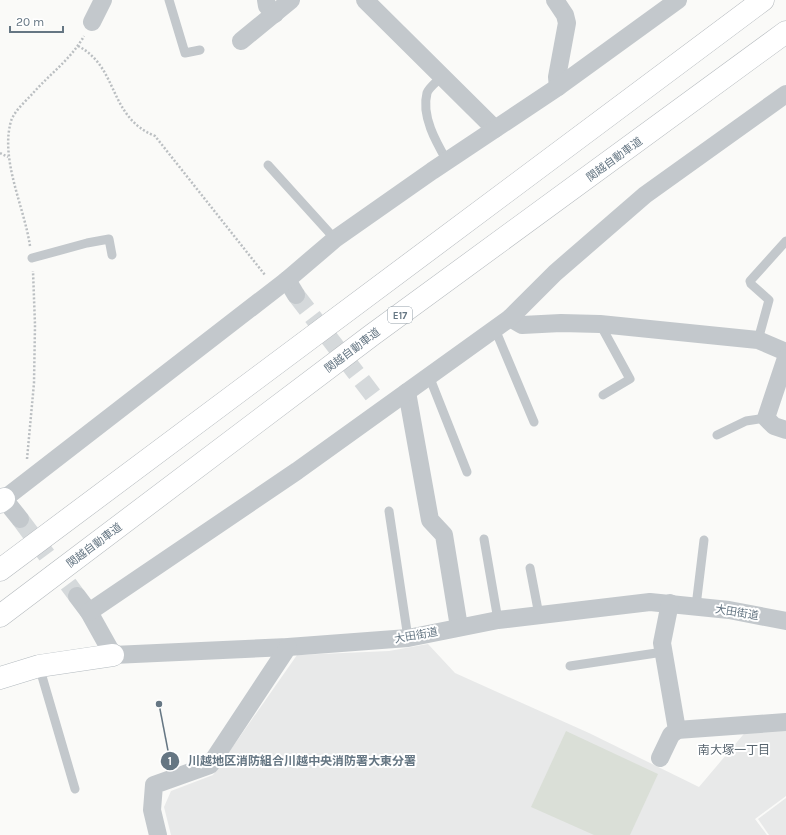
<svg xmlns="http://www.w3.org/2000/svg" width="786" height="835" font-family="Karla,'Noto Sans JP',sans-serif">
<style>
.built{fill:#e8e9e9}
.green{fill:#dadfd7}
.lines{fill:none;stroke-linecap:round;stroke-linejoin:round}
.street-tunnel{stroke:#d5d9db;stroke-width:18;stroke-dasharray:18 9;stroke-linecap:butt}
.secondary-casing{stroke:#b3babf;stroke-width:23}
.highway-casing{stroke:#b4b9bd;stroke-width:23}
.path{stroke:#bbbfc2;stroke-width:2.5;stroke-dasharray:2 2;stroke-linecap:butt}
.lane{stroke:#c3c8cc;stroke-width:9}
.street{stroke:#c3c8cc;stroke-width:18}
.secondary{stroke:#fff;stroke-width:22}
.highway{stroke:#fff;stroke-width:22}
.labels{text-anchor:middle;stroke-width:4;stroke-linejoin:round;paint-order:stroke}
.shield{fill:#fff;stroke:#939fa8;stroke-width:1}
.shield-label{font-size:10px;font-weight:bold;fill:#657683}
.street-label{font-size:11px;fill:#657683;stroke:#fff}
.neighbourhood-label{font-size:12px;fill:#57646e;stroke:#fff}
.leader{fill:none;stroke:#657683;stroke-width:1.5}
.callout-dot{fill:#657683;stroke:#fff;stroke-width:1.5}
.mark-label{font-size:12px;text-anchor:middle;font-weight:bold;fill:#fff}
.callout-label{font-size:12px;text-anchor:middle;font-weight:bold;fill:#657683;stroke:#fff;stroke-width:4;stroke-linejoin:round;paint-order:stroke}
</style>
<rect width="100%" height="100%" fill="#fafaf8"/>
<g class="built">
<path d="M428 644 455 673 589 733 699 787 748 729 786 728V796L755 819 767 835H171L164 807 171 791 213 775 297 655 389 651Z"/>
<path d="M786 798V835H769L758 819Z"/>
</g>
<path class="green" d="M566 731 658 774 630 835H594L531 807Z"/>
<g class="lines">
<g class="street-tunnel">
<path d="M296 295 376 399"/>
<path d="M20 519 77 596"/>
</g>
<g class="secondary-casing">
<g id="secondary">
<path d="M0 502 4 499"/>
<path d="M0 678 39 666 113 655"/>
</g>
</g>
<g class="highway-casing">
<g id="highway">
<path d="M0 570 763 0"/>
<path d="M0 616 372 335 786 32"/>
</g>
</g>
<g class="path">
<path d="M78 46C119 67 108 117 155 136L265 275"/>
<path d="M0 153 8 157"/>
<path d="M30 246C24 206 0 160 11 121 15 110 26 101 34 92 51 73 71 59 84 36"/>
<path d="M27 459 34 383 35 325 33 271"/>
</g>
<g class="lane">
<path d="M169 0 185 53 200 50"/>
<path d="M442 76C438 81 429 87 427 93 421 116 436 142 447 161"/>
<path d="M268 165 335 239"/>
<path d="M32 258 87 243 109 239 112 255"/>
<path d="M600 324 630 379 603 395"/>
<path d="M495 329 534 422"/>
<path d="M758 340 769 300 751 284 750 281 786 241"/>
<path d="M429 376 467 472"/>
<path d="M717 435 746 421 766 418"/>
<path d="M389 511 408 638"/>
<path d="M484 539 498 620"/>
<path d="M530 568 539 615"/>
<path d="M696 606 704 540"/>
<path d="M39 666 75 789"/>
<path d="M570 666 663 652"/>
</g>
<g class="street">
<path d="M266 0 267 6 275 14"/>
<path d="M365 0 495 129"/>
<path d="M555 0 565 15 567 23 557 77 558 87"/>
<path d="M92 22 103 0"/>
<path d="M241 41 291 0"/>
<path d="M287 280 296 295"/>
<path d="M510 318 522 325 561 323 600 324 758 340 786 352"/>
<path d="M786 358 766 418 774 426 786 430"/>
<path d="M407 392 430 520 444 535 459 627"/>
<path d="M20 519 4 499 287 280 335 239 432 171 558 87 678 0"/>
<path d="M77 596 89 612 113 655 288 647 408 638 498 620 650 602 729 610 786 621"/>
<path d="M89 612 297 471 510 318 555 273 645 195 786 94"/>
<path d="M677 730 786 722"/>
<path d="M660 758 671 735 677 730 662 643 670 603"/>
<path d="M158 835 152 810 154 785 210 765 288 647"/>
</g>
<use href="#secondary" class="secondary"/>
<use href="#highway" class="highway"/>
</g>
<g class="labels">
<rect class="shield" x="388" y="307" width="24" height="16" rx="3"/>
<g class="shield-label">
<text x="400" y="319">E17</text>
</g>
<g class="street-label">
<text transform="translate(614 159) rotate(-36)" y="4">関越自動車道</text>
<text transform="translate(352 350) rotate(-37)" y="4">関越自動車道</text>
<text transform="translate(94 545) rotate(-37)" y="4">関越自動車道</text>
<text transform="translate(737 612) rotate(9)" y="4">大田街道</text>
<text transform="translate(416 635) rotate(-10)" y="4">大田街道</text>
</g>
<g class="neighbourhood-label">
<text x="734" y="754">南大塚一丁目</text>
</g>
</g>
<path class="leader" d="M159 704L170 761"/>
<g class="callout-dot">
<circle cx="159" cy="704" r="4"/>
<circle cx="170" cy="761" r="10"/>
</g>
<g class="mark-label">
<text x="170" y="765">1</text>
</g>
<g class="callout-label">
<text x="302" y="765">川越地区消防組合川越中央消防署大東分署</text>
</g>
<path d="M10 26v6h53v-6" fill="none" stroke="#657683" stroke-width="2"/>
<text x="16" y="26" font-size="12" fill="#657683" stroke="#ffffff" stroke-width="3" paint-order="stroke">20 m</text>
</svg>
